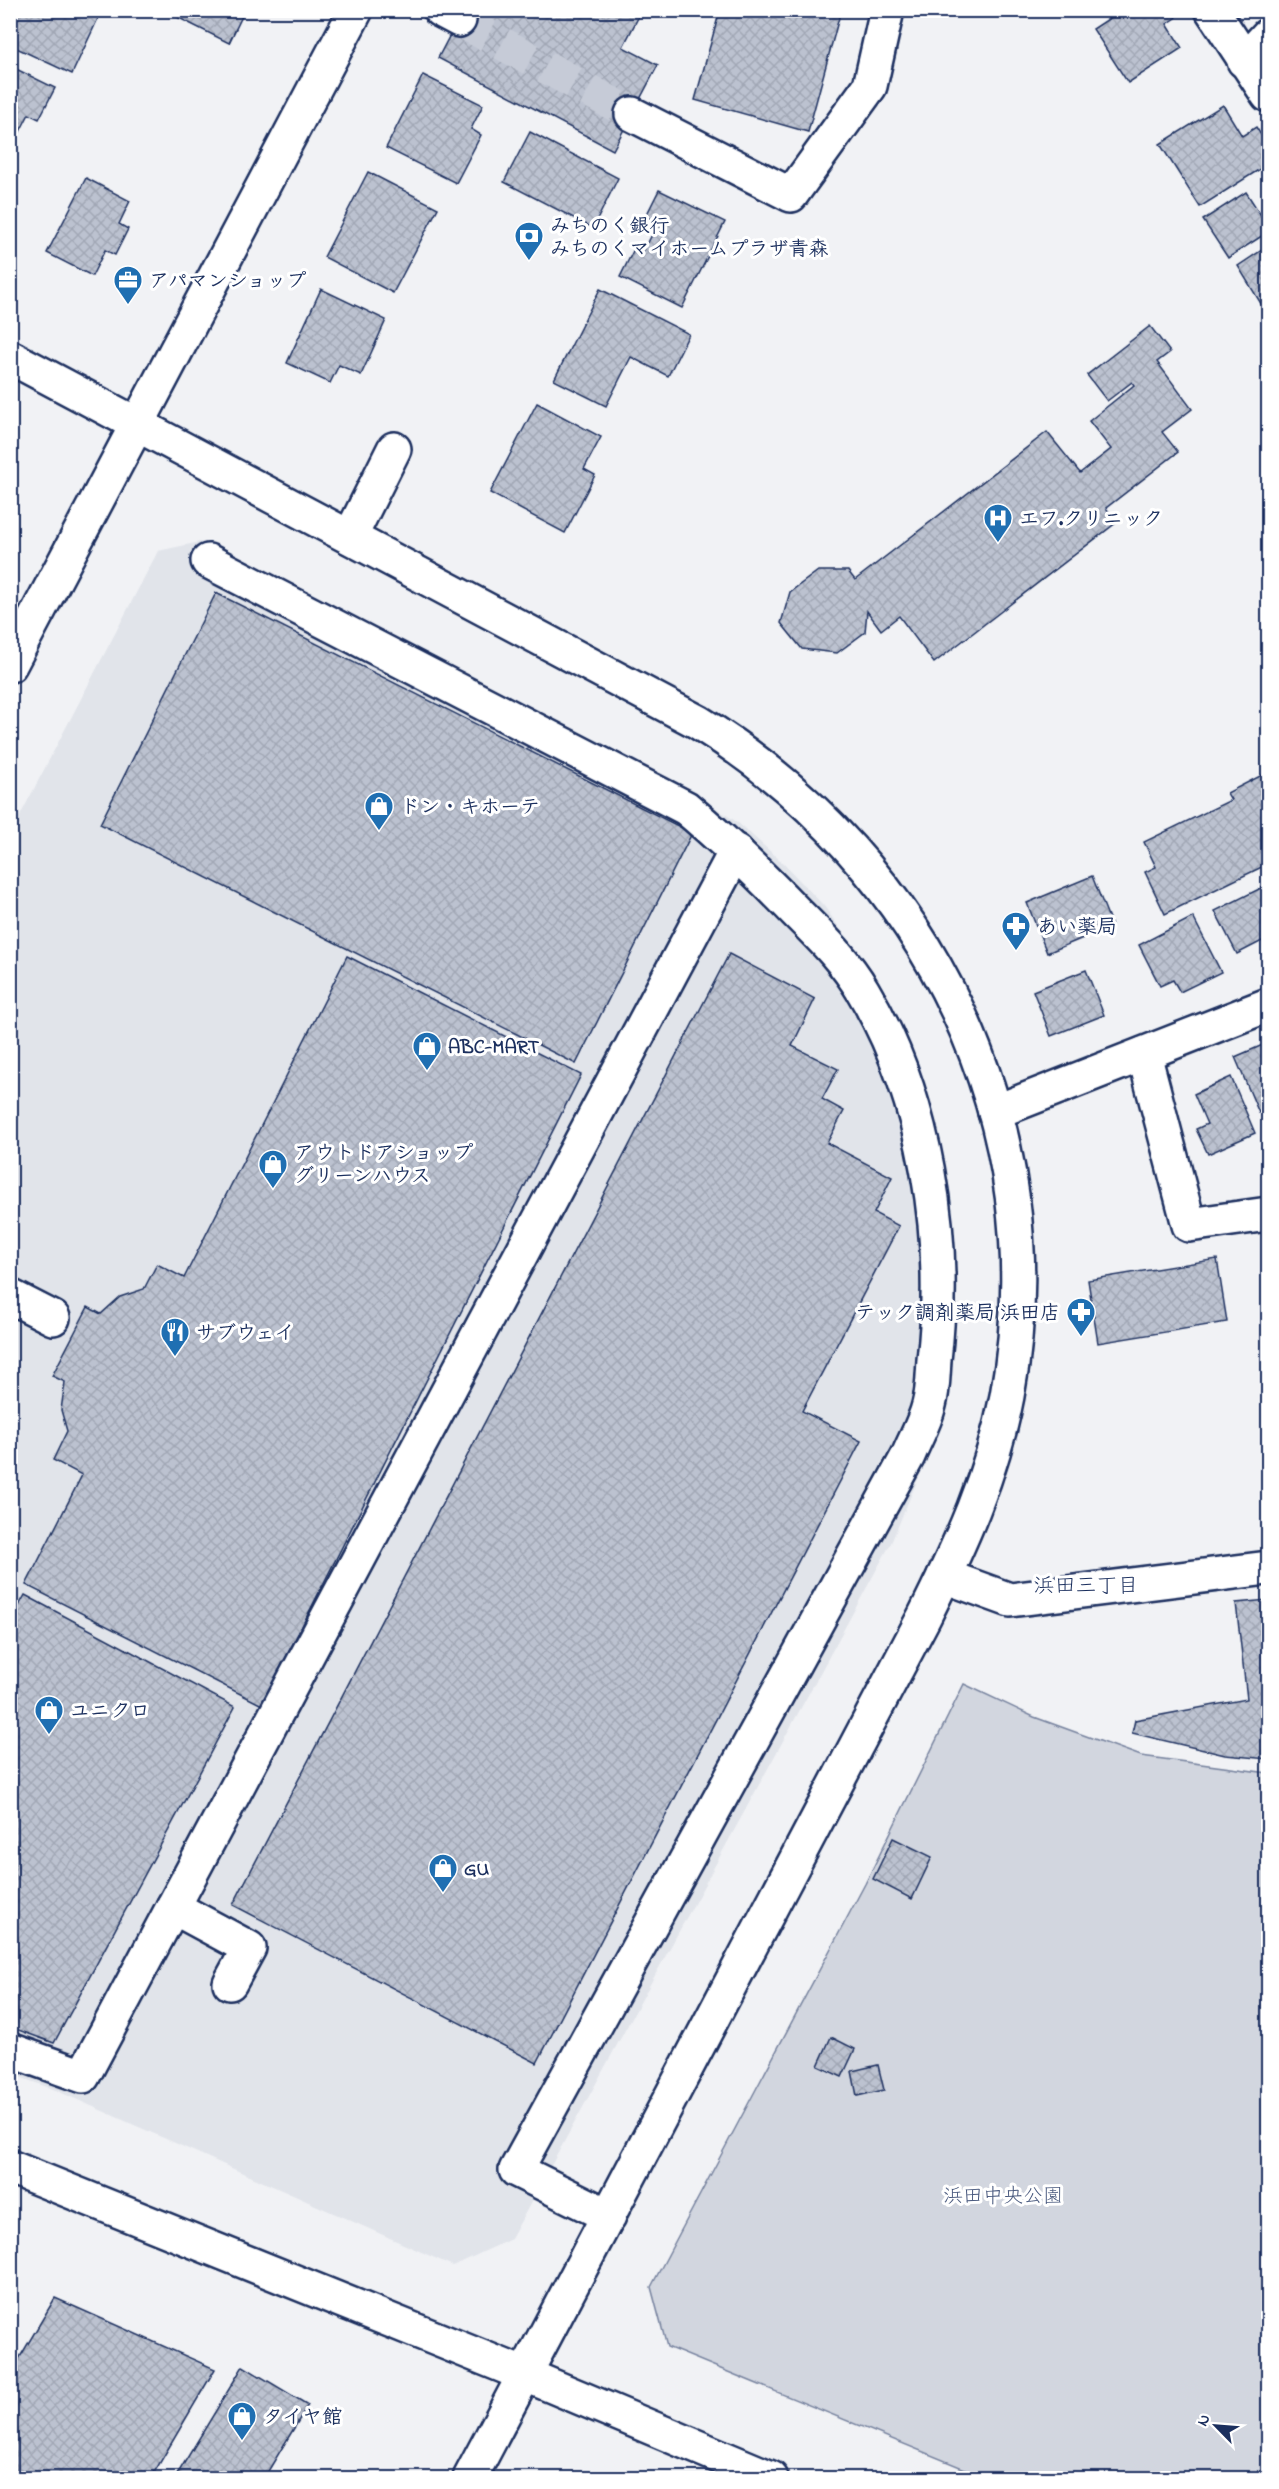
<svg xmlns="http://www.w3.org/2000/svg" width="1279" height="2489" font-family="'Indie Flower','Klee One',sans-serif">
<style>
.built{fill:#e1e4ea}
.green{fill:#d2d6df;stroke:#76829e;stroke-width:1.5}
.building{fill:url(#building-cross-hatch);stroke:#1b2f5e;stroke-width:1.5}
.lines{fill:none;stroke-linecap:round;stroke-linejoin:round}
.minor-tunnel{stroke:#c6cbd7;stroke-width:33;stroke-dasharray:33 16;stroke-linecap:butt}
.minor-casing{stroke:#1b2f5e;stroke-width:38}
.minor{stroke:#fff;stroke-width:33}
.labels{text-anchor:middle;stroke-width:6;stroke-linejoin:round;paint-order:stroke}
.poi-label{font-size:20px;font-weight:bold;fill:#1b2f5e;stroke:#fff;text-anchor:start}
.park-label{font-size:20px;fill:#49597e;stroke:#fff}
.neighbourhood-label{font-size:21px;fill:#1b2f5e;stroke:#fff}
</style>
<defs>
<pattern id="building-cross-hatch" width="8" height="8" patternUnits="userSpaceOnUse" patternTransform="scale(1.5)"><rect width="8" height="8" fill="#bcc2d0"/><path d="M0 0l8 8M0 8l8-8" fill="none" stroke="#a1a7b5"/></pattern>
</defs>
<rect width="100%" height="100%" fill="#f1f2f5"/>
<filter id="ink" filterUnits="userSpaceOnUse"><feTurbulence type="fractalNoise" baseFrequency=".0167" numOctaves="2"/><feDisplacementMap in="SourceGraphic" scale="12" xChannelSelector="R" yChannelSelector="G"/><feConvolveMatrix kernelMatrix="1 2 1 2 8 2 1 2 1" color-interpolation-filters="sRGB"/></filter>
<g filter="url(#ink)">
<path class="built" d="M200 542 699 797 737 822 780 860 824 906 874 977 906 1048 934 1121 950 1188 955 1247 954 1323 940 1402 925 1462 891 1543 511 2239 453 2266 53 2089 11 2074V833L158 551Z"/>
<path class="green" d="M964 1684 1034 1717 1141 1756 1268 1773V2478H987L667 2347 651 2287 865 1884Z"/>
<g class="building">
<path d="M20 10H102L72 74 10 45V31Z"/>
<path d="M163 10H245L229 43Z"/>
<path d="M463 10H642L623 47 658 65 613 150 438 58Z"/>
<path d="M720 10H841L808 132 695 100Z"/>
<path d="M1122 10H1175L1172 12 1176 18 1167 24 1182 48 1128 83 1093 29Z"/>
<path d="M10 66 55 88 39 119 29 114 10 151Z"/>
<path d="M423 75 483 105 471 129 481 135 456 183 386 148Z"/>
<path d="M1223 105 1242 136 1256 127 1268 146V164L1200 207 1160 144Z"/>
<path d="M530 132 618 178 593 228 504 182Z"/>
<path d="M368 172 438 208 393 293 324 257Z"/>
<path d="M86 178 130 201 119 224 128 229 115 255 105 250 92 276 47 253Z"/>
<path d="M659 190 725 222 682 308 620 277 634 249 642 254 658 223 646 216Z"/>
<path d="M1246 192 1268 226V232L1228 258 1203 220Z"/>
<path d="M1268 246V303L1263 307 1238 266Z"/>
<path d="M321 289 386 320 361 375 339 365 330 383 287 363Z"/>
<path d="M600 289 689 334 668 376 631 357 606 406 554 380Z"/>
<path d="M1150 326 1170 352 1157 362 1192 409 1162 432 1178 452 1106 508 1117 522 934 663 899 616 881 630 867 611 865 632 837 653 802 649 781 623 790 592 818 571H848L855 580 1047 432 1080 473 1111 449 1089 421 1134 385 1132 382 1107 401 1087 375Z"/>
<path d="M537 403 601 437 584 469 595 475 565 533 490 493Z"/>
<path d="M216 593 692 833 576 1064 100 824Z"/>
<path d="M1268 772V864L1165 914 1145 872 1156 867 1144 842 1231 800 1227 793Z"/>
<path d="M1092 876 1112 926 1047 953 1027 903Z"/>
<path d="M1265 886 1268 893V938L1237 954 1215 911Z"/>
<path d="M1193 917 1221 972 1180 992 1173 980 1160 986 1139 945Z"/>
<path d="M729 954 815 999 792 1046 838 1069 822 1099 844 1111 827 1143 892 1177 874 1213 899 1226 802 1411 861 1441 537 2063 233 1905Z"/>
<path d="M347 956 581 1075 262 1705 26 1585 82 1475 53 1460 67 1431 61 1410 65 1382 52 1376 88 1307 101 1314 120 1297 144 1289 157 1264 184 1278Z"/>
<path d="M1086 970 1104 1015 1051 1036 1033 991Z"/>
<path d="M1265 1044 1268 1052V1109L1259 1113 1235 1057Z"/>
<path d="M1231 1077 1255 1133 1208 1154 1196 1129 1207 1124 1194 1094Z"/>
<path d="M1217 1259 1227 1322 1098 1343 1088 1280Z"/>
<path d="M25 1595 235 1707 54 2043 10 2027V1622Z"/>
<path d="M1268 1600V1759L1225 1755 1132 1733 1135 1720 1247 1699 1236 1603Z"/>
<path d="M893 1838 932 1857 912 1899 873 1879Z"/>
<path d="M831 2037 855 2049 842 2077 818 2066Z"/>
<path d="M878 2065 884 2090 857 2096 852 2071Z"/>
<path d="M55 2298 215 2369 151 2478H10V2374Z"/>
<path d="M243 2366 308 2405 264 2478H175Z"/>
</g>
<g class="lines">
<path class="minor-tunnel" d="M459 20 632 114"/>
<g class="minor-casing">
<g id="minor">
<path d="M440 10 459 20"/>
<path d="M1212 10 1268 95"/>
<path d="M1244 61 1268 35"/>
<path d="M632 114 791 195 870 86 887 10"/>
<path d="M10 357 698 722C929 864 1057 1126 1007 1396 992 1475 960 1545 924 1617L470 2478"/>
<path d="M350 537 394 449"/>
<path d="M208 561 686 808C725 841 760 875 795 911 820 936 845 960 863 991 926 1096 948 1239 934 1360 933 1375 933 1391 929 1405 925 1422 915 1439 908 1456L516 2170 609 2216"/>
<path d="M10 665 356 10"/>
<path d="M1144 1054 1189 1225 1268 1214"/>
<path d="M995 1112 1268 1005"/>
<path d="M10 1296 53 1318"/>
<path d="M944 1576 1010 1600 1268 1568"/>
<path d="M173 1907 249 1948 230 1983"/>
<path d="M10 2050 83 2076 736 851"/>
<path d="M10 2167 526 2375 771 2478"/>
</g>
</g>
<use href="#minor" class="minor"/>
</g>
</g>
<defs>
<g id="bank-pin" transform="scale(1.5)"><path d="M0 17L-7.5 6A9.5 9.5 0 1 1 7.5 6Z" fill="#1f6fb2" stroke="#fff"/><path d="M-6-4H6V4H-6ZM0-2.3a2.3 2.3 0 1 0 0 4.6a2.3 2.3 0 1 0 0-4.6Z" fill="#fff"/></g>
<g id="office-pin" transform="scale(1.5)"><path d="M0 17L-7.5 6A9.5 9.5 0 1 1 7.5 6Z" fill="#1f6fb2" stroke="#fff"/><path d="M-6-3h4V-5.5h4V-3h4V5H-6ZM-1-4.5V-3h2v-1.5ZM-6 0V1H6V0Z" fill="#fff"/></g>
<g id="hospital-pin" transform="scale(1.5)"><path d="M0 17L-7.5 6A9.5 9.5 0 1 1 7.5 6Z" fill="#1f6fb2" stroke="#fff"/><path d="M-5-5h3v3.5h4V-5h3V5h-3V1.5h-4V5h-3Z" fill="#fff"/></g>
<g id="shop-pin" transform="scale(1.5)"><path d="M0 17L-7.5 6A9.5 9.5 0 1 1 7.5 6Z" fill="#1f6fb2" stroke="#fff"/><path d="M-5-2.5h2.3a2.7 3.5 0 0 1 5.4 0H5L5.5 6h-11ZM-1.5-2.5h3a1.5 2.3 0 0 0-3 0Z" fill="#fff"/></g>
<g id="pharmacy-pin" transform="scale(1.5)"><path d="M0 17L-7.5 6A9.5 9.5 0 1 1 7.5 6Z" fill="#1f6fb2" stroke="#fff"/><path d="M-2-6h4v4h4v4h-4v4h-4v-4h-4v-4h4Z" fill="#fff"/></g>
<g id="restaurant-pin" transform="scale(1.5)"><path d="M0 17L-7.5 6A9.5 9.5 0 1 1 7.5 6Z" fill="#1f6fb2" stroke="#fff"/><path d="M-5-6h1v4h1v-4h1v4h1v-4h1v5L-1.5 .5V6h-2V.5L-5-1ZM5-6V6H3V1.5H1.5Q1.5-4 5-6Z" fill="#fff"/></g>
</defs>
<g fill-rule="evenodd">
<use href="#bank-pin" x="529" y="236"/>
<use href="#office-pin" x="128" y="280"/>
<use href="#hospital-pin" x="998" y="518"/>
<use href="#shop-pin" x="379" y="806"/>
<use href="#pharmacy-pin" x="1016" y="926"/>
<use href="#shop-pin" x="427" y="1046"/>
<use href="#shop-pin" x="273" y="1164"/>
<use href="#pharmacy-pin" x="1081" y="1312"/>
<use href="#restaurant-pin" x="175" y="1332"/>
<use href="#shop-pin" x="49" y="1710"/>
<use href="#shop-pin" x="443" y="1868"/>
<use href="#shop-pin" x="242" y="2416"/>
</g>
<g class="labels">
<g class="poi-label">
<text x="550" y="232">みちのく銀行<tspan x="550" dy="23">みちのくマイホームプラザ青森</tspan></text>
<text x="149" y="287">アパマンショップ</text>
<text x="1019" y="525">エフ.クリニック</text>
<text x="400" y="813">ドン・キホーテ</text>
<text x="1037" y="933">あい薬局</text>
<text x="448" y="1053">ABC-MART</text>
<text x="294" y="1159">アウトドアショップ<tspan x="294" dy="23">グリーンハウス</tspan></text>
<text x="1060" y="1319" text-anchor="end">テック調剤薬局 浜田店</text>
<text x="196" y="1339">サブウェイ</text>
<text x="70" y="1717">ユニクロ</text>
<text x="464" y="1875">GU</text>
<text x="263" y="2423">タイヤ館</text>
</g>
<g class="park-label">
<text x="1003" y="2202">浜田中央公園</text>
</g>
<g class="neighbourhood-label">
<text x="1086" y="1592">浜田三丁目</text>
</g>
</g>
<rect width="1279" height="2489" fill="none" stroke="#fff" stroke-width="36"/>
<rect x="18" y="18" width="1243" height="2453" fill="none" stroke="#1b2f5e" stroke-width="2" filter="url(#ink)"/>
<g transform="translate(1216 2426) rotate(295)" stroke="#ffffff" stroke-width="4.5" paint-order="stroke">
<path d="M0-4.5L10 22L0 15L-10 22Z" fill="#1b2f5e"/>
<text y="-9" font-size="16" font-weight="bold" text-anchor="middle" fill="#1b2f5e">N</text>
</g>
</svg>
